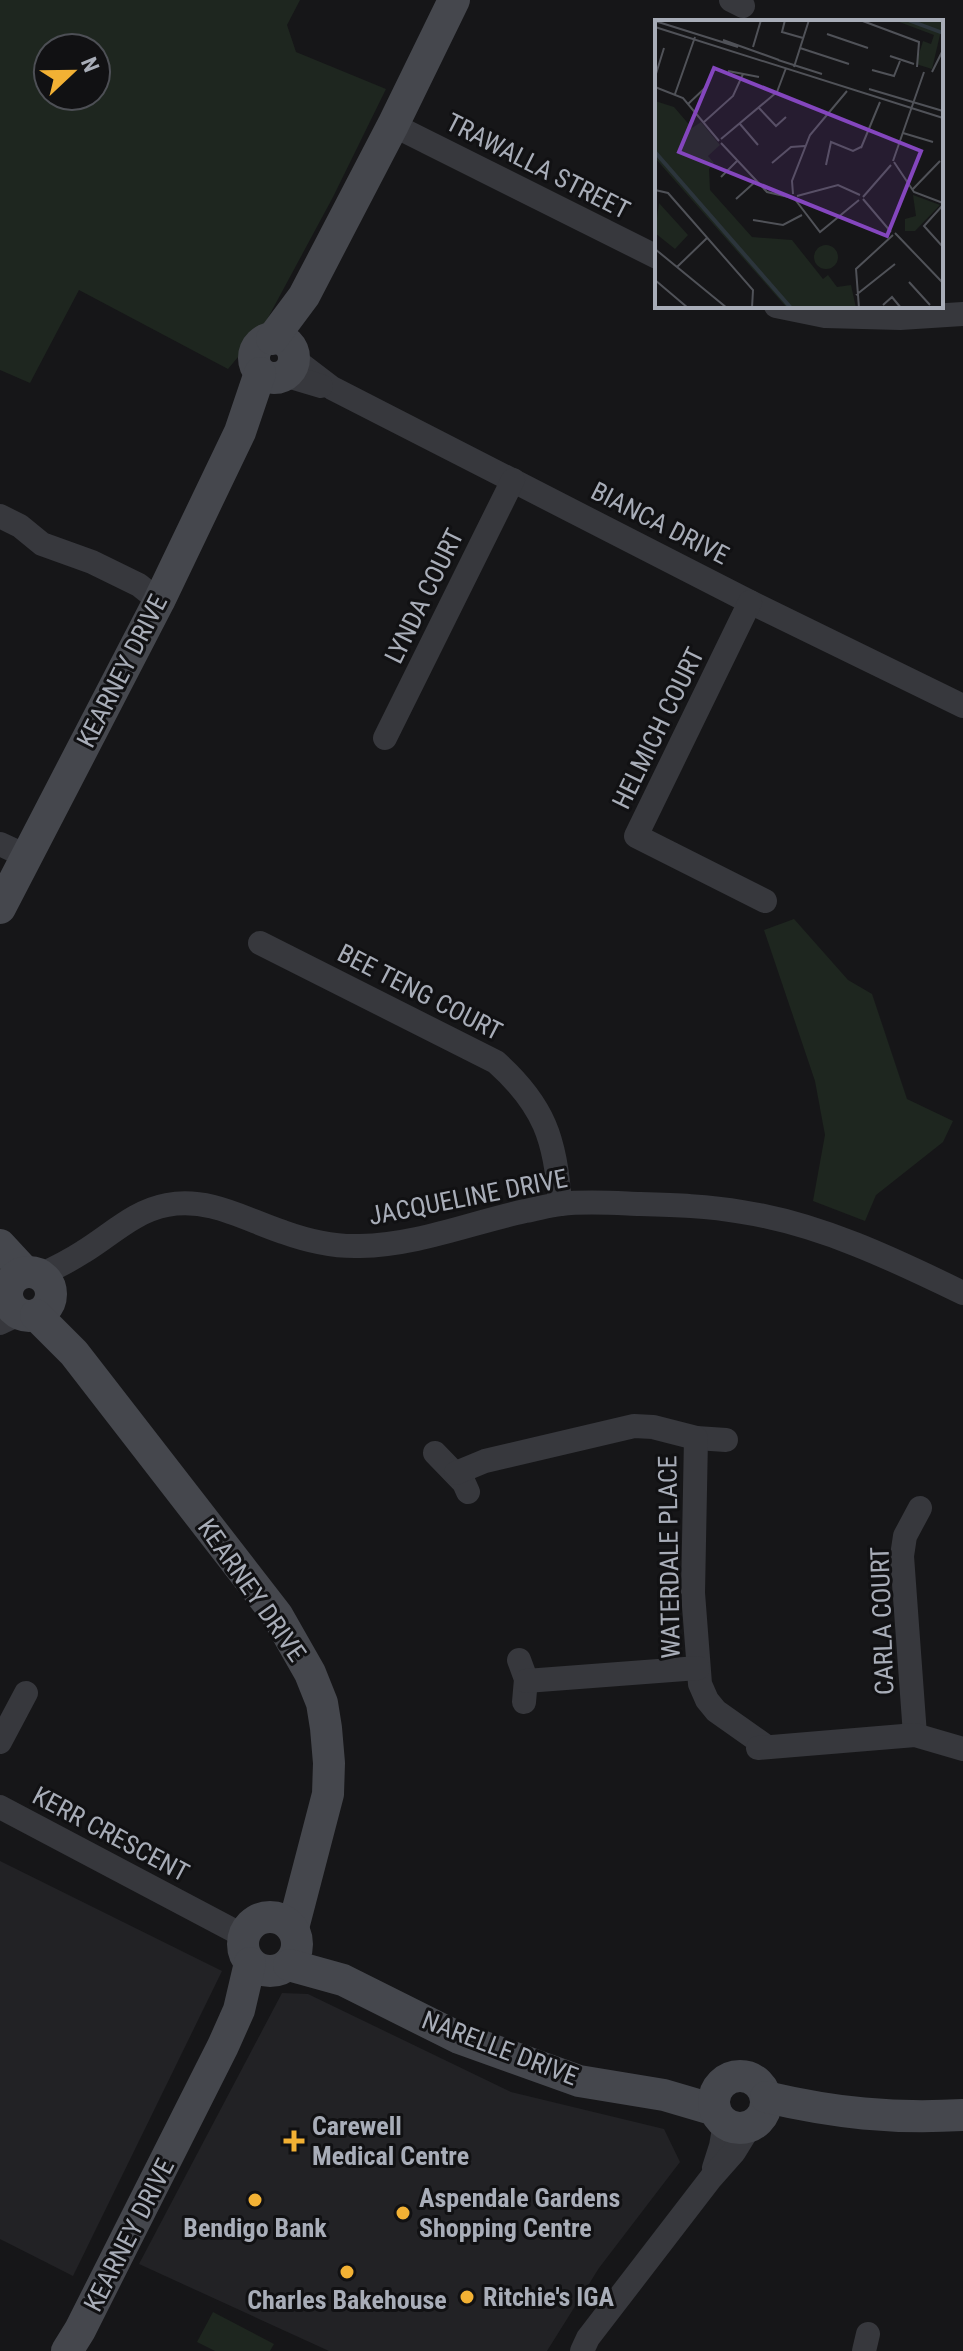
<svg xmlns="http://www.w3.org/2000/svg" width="963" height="2351" font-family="'Roboto Condensed',sans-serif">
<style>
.built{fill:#222225}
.green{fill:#1e261f;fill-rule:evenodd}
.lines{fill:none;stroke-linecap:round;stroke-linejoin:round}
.street{stroke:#37383d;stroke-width:24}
.secondary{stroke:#45474d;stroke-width:32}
.poi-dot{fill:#f2b134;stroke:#111113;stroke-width:3}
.labels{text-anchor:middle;stroke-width:6;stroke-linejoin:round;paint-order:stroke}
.street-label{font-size:26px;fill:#a8adb8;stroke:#111113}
.poi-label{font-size:26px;font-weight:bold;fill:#a8adb8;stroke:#111113;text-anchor:start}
.inset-river{fill:none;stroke:#2c353c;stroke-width:4}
.inset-road{fill:none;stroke:#505258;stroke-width:2}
.view{fill:#8446be;fill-opacity:0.15;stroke:#8446be;stroke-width:4}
.inset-edge{fill:none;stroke:#a8adb8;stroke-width:4}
</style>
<rect width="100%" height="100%" fill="#161618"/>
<g class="built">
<path d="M0 1861 222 1971 73 2276 0 2239Z"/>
<path d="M282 1993 308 1994 511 2092 664 2129 680 2162 599 2268 547 2351H329L139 2264Z"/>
</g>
<g class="green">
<path d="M0 0H300L287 25 296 52 386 89 333 197 263 327 228 369 79 290 30 383 0 370ZM48 48H96V96H48Z"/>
<path d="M794 919 848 980 872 994 907 1099 953 1121 943 1142 876 1195 865 1221 813 1201 825 1135 815 1081 764 930Z"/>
<path d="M213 2312 274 2344 270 2351H215L197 2342Z"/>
</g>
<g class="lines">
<g class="street">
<path d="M731 0 743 6"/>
<path d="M393 125 657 257"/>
<path d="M776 306 825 316 900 318 963 314"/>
<path d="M294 359 332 388 750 602 963 706"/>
<path d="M284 375 321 386"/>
<path d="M0 516 20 526 42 544 92 562 139 585 159 601"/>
<path d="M750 602 636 836 765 901"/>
<path d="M385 738 513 480"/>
<path d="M0 844 26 856"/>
<path d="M260 943 496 1062C544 1105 556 1140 560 1204"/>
<path d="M40 1275C55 1268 69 1261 83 1252 111 1235 134 1211 167 1205 209 1197 244 1219 283 1232 308 1241 333 1247 360 1246 417 1245 470 1223 525 1211 537 1209 549 1205 561 1204 586 1201 614 1203 640 1204 674 1205 708 1206 742 1212 820 1224 893 1259 963 1293"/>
<path d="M0 1323 19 1314"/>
<path d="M696 1438 726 1440"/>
<path d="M435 1453 464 1483 468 1492"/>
<path d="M456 1473 485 1461 634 1426 653 1427 696 1438 693 1593 700 1684 707 1700 716 1711 767 1747"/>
<path d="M519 1660 526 1679 524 1702"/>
<path d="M526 1681 698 1668"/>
<path d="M915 1735 902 1556 905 1536 920 1508"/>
<path d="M0 1742 26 1693"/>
<path d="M758 1748 915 1735 963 1749"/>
<path d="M0 1807 244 1936"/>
<path d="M714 2168 721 2146 725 2123"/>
<path d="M582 2351 588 2338 711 2178 734 2152 750 2126"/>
<path d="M864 2351 868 2334"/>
</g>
<g class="secondary">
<circle cx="274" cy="358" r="20"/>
<path d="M272 339 304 296 393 125 454 0"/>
<path d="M0 908 159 601 240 432 260 373"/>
<path d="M0 1245 25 1272"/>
<circle cx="29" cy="1294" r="22"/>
<path d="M36 1315 74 1353 277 1615 310 1673 322 1703 326 1728 329 1763 328 1794 293 1928"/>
<circle cx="270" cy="1944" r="27"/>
<path d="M289 1965 343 1980 459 2038 579 2081 664 2095 715 2110"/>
<circle cx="740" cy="2102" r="26"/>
<path d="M766 2097C835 2113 892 2119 963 2115"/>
<path d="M67 2351 80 2330 223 2046 239 2010 250 1963"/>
</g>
</g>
<g class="poi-dot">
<path d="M290 2129h8v8h8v8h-8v8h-8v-8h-8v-8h8z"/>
<circle cx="255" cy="2200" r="8"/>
<circle cx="403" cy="2213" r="8"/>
<circle cx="347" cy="2272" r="8"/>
<circle cx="467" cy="2297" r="8"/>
</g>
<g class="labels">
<g class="street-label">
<text transform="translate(538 166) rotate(27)" y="9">TRAWALLA STREET</text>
<text transform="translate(660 523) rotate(27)" y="9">BIANCA DRIVE</text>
<text transform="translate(424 596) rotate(-64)" y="9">LYNDA COURT</text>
<text transform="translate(122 671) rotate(-63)" y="9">KEARNEY DRIVE</text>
<text transform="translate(658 728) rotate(-64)" y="9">HELMICH COURT</text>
<text transform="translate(420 992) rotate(27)" y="9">BEE TENG COURT</text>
<text transform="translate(468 1197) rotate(-11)" y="9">JACQUELINE DRIVE</text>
<text transform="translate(669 1557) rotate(-91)" y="9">WATERDALE PLACE</text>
<text transform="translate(252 1590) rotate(55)" y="9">KEARNEY DRIVE</text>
<text transform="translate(882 1621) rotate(-92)" y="9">CARLA COURT</text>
<text transform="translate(111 1834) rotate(28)" y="9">KERR CRESCENT</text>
<text transform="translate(500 2048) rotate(21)" y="9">NARELLE DRIVE</text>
<text transform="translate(129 2235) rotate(-63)" y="9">KEARNEY DRIVE</text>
</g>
<g class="poi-label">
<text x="312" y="2135">Carewell<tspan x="312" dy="30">Medical Centre</tspan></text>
<text x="419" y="2207">Aspendale Gardens<tspan x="419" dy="30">Shopping Centre</tspan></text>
<text x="255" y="2237" text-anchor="middle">Bendigo Bank</text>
<text x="483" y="2306">Ritchie's IGA</text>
<text x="347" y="2309" text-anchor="middle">Charles Bakehouse</text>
</g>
</g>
<g transform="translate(655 20)">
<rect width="288" height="288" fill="#161618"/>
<path d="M239 0 288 2 277 49 261 44 268 21 276 24 279 15ZM0 81 19 87 37 108 46 102 65 125 53 136 59 143 54 149 55 170 97 217 137 220 168 259 173 255 182 267 196 265 201 288H132L0 138ZM258 175 285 185 260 211H250V199L261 196ZM4 183 33 215 20 229 0 213ZM159 237a12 12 0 1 1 24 0a12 12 0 1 1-24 0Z" fill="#1e261f"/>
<path class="inset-river" d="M253 0 288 13M0 132 136 288"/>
<path class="inset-road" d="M130 0 127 12 148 18M205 0 264 22 262 47M0 1 83 27M0 7 288 98M172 14 213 28M68 20 124 40M98 27 106 0M145 28 194 44M235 36 259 44M123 40 167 54M139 47 154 0M217 50 239 56 245 41M73 51 104 57M277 52 288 30M0 57 9 28M0 67 28 78 64 121M214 69 288 91M20 74 40 17M33 84 51 67M104 88 121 106 131 97M49 102 78 76 88 54M85 104 103 125M248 113 278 122M66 119 122 72 131 48M66 123 112 172 138 178M206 128 225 82M238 141 269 52M239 142 259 172 288 183M117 143 136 127 150 126M171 145 176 122 198 131 206 127M66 157 83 140M0 170 13 173 98 270 97 288M257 170 285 141M138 174 137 161 155 115 192 71M142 176 183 165 205 175M208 177 236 145M139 178 165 212 204 180M81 179 101 161M208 179 236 212M288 185 269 206 288 227M98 200 128 205 147 195M240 213 288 263M0 229 72 288M22 247 52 218M0 260 33 288M254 262 275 285M201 275 240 244M228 285 237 277 246 288M204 288 201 249 238 215"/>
<path class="view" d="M59 48 266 131 232 216 24 132Z"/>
<rect width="288" height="288" class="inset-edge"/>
</g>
<g transform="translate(72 72) rotate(68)"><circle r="38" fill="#111113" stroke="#4d4f55" stroke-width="2"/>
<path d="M0-6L14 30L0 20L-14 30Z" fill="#f2b134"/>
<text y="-12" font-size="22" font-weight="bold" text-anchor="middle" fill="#a8adb8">N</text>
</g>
</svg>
